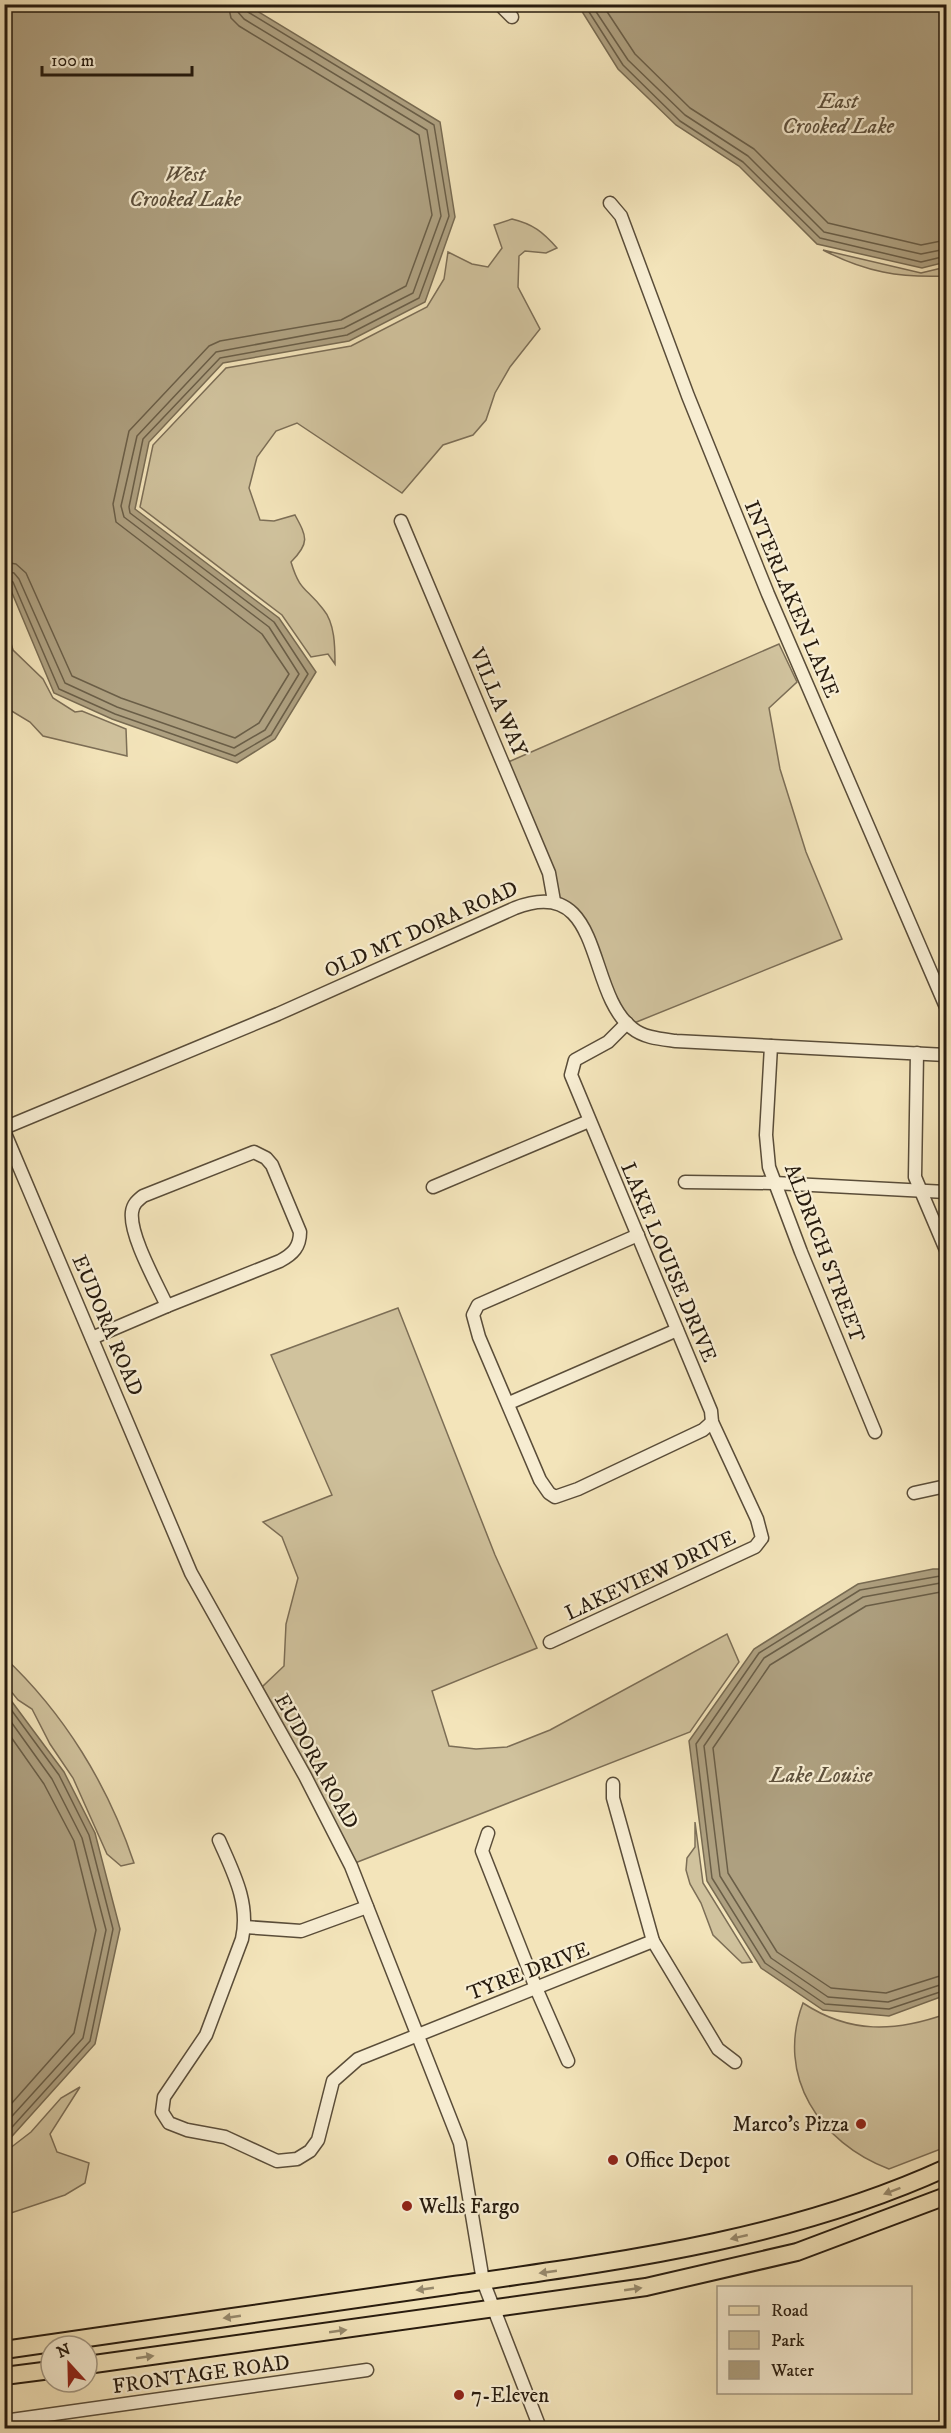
<svg xmlns="http://www.w3.org/2000/svg" width="951" height="2433" font-family="'IM FELL DW Pica',serif">
<style>
.green{fill:#d0c29d;stroke:#7c6e56;stroke-width:1.5}
.water{fill:#aea080;stroke:#786b52;stroke-width:1.5}
.lines{fill:none;stroke-linecap:round;stroke-linejoin:round}
.shore{stroke:#6a5e47;stroke-width:1.5}
.minor-casing{stroke:#5a4d39;stroke-width:15}
.major-casing{stroke:#271b0e;stroke-width:20}
.minor{stroke:#f7edd2;stroke-width:12}
.major{stroke:#f3e4ba;stroke-width:16}
.oneway{fill:#978a6d}
.poi-dot{fill:#8f2418;stroke:#f7edd2;stroke-width:2}
.labels{text-anchor:middle;stroke-width:4.5;stroke-linejoin:round;paint-order:stroke}
.street-label{font-size:21px;fill:#271b0e;stroke:#f7edd2}
.poi-label{font-size:21px;fill:#271b0e;stroke:#f7edd2;text-anchor:start}
.water-label{font-size:22px;font-style:italic;fill:#5d503c;stroke:#f7edd2}
</style>
<rect width="100%" height="100%" fill="#f3e4ba"/>
<filter id="stains"><feTurbulence type="fractalNoise" baseFrequency=".00333" numOctaves="4"/><feColorMatrix values="0 0 0 0 .2 0 0 0 0 .09 0 0 0 0 .02 0 0 0 .5 -.17"/></filter>
<radialGradient id="worn" r=".72"><stop offset=".6" stop-color="#630" stop-opacity="0"/><stop offset="1" stop-color="#630" stop-opacity=".3"/></radialGradient>
<g class="green">
<path d="M512 219C533 224 543 232 557 248L546 253 525 251 519 256 518 287 540 329 510 367 495 393 486 420 473 435 443 445 402 493 297 423 276 431 257 457 249 488 260 520 274 521 295 515C307 537 310 543 291 562 300 592 306 587 323 609 335 623 335 647 335 664L328 654 311 657 282 615 140 507 153 445 226 368 351 346 427 307 444 279 448 252 472 264 488 267 502 248 494 225Z"/>
<path d="M823 250 921 273 946 267V276C900 278 865 272 823 250Z"/>
<path d="M5 624 13 650 43 679 53 698 75 712 82 711 126 729 127 756 43 736 30 722 5 707Z"/>
<path d="M779 644 797 682 769 708 780 769 806 852 842 939 634 1023C599 987 605 920 557 896L499 766Z"/>
<path d="M398 1308 495 1555 537 1648 432 1691 449 1746 476 1749 507 1747 550 1730 727 1634 739 1662 690 1732 355 1863 310 1773 261 1688 284 1666 286 1624 298 1578 282 1537 263 1522 332 1495 271 1355Z"/>
<path d="M4 1657C64 1713 108 1785 134 1863L121 1866 107 1854 73 1778 50 1744 32 1709 18 1700 5 1684Z"/>
<path d="M695 1822 703 1883 752 1962 742 1963 713 1935 701 1903 690 1884 686 1870 687 1858 695 1847Z"/>
<path d="M803 2003C850 2034 895 2032 946 2014V2147L889 2169C820 2143 775 2076 803 2003Z"/>
<path d="M80 2087 50 2134 57 2152 89 2163 85 2183 65 2195 5 2215V2152L31 2132 61 2098Z"/>
</g>
<g class="water">
<path d="M4 5H247L440 122 455 217 425 302 349 341 223 363 149 442 135 509 279 618 316 672 275 739 237 763 112 719 54 693 5 576Z"/>
<path d="M578 5H946V262L922 268 817 244 739 166 676 125 618 69Z"/>
<path d="M933 1569H946V1995L889 2016 823 2010 761 1968 707 1881 689 1741 754 1649 858 1584Z"/>
<path d="M4 1691 64 1772 95 1833 120 1929 95 2044 5 2144Z"/>
</g>
<g class="lines">
<g class="shore">
<path d="M584 4 623 65 680 121 743 162 820 238 921 262 946 256"/>
<path d="M591 4 628 60 685 115 748 156 824 232 921 254 946 249"/>
<path d="M602 4 635 54 690 108 754 149 828 223 921 245 946 240"/>
<path d="M4 562 16 564 26 573 72 676 121 698 235 738 259 723 289 674 262 634 116 522 113 504 129 431 209 346 220 341 341 320 406 286 432 215 419 135 239 26 231 18 228 4"/>
<path d="M4 571 14 573 19 579 65 683 117 707 234 748 265 730 299 674 269 627 124 517 121 506 137 436 216 352 344 328 413 293 441 216 427 130 244 19 238 12 237 4"/>
<path d="M4 578 13 582 59 689 115 714 235 756 271 735 308 674 274 622 130 513 129 507 143 439 220 358 347 335 419 298 449 216 434 125 248 12 245 4"/>
<path d="M946 1575 860 1590 759 1653 696 1744 712 1878 765 1963 825 2004 889 2009 946 1990"/>
<path d="M946 1582 863 1597 764 1658 704 1746 720 1876 771 1958 828 1997 888 2002 946 1983"/>
<path d="M946 1591 866 1606 770 1665 713 1748 728 1873 777 1952 831 1988 886 1993 946 1974"/>
<path d="M4 1700 59 1775 89 1835 113 1929 90 2041 4 2136"/>
<path d="M4 1712 52 1779 82 1838 106 1930 83 2038 4 2125"/>
<path d="M4 1727 44 1784 74 1841 96 1930 74 2033 4 2112"/>
</g>
<g class="minor-casing">
<g id="minor">
<path d="M499 4 512 17"/>
<path d="M610 203 621 216 688 396 768 594 946 1007"/>
<path d="M401 521 549 873 554 901"/>
<path d="M771 1046 766 1135 769 1167 801 1252 875 1432"/>
<path d="M917 1053 915 1177 946 1250"/>
<path d="M4 1128 278 1014 515 908C605 873 585 992 632 1028 644 1038 661 1039 676 1041L946 1055"/>
<path d="M4 1131 191 1573 305 1776 351 1866 460 2143 483 2281 540 2428"/>
<path d="M254 1152 266 1158 272 1165 300 1232C300 1247 293 1254 280 1261L167 1306C157 1284 129 1235 132 1212 133 1204 137 1201 143 1196Z"/>
<path d="M685 1182 774 1183 946 1192"/>
<path d="M433 1187 589 1121"/>
<path d="M638 1235 478 1305 473 1315 479 1337 540 1480 549 1493 555 1497 578 1489 703 1430 712 1422"/>
<path d="M92 1338 167 1306"/>
<path d="M509 1403 677 1330"/>
<path d="M914 1493 946 1486"/>
<path d="M550 1642 755 1547 762 1538 757 1519 712 1422 711 1411 571 1075 575 1060 608 1042 627 1023"/>
<path d="M613 1784V1798L653 1941 718 2049 735 2062"/>
<path d="M488 1833 482 1851 536 1988 568 2061"/>
<path d="M219 1840C233 1872 250 1903 242 1939L206 2035 164 2097 162 2112 169 2123 187 2130 225 2137 277 2161 297 2159 310 2151 318 2140 333 2081 358 2059 653 1941"/>
<path d="M245 1927 301 1931 367 1907"/>
<path d="M4 2421 367 2370"/>
</g>
</g>
<g class="major-casing">
<g id="major">
<path d="M4 2350C154 2328 304 2307 454 2285 622 2261 791 2239 946 2168"/>
<path d="M87 2365 646 2287 797 2252 946 2196"/>
<path d="M4 2376 51 2370"/>
</g>
</g>
<use href="#minor" class="minor"/>
<use href="#major" class="major"/>
</g>
<defs><path id="oneway-solid" d="M-6-.8H1V-3.2L6.5 0L1 3.2V.8H-6Z" transform="scale(1.5)"/></defs>
<g class="oneway">
<use href="#oneway-solid" transform="translate(892 2191) rotate(159)"/>
<use href="#oneway-solid" transform="translate(739 2237) rotate(167)"/>
<use href="#oneway-solid" transform="translate(548 2272) rotate(172)"/>
<use href="#oneway-solid" transform="translate(425 2289) rotate(172)"/>
<use href="#oneway-solid" transform="translate(633 2289) rotate(-8)"/>
<use href="#oneway-solid" transform="translate(232 2317) rotate(172)"/>
<use href="#oneway-solid" transform="translate(338 2331) rotate(-8)"/>
<use href="#oneway-solid" transform="translate(145 2357) rotate(-8)"/>
</g>
<g class="poi-dot">
<circle cx="861" cy="2124" r="6"/>
<circle cx="613" cy="2160" r="6"/>
<circle cx="407" cy="2206" r="6"/>
<circle cx="459" cy="2395" r="6"/>
</g>
<g class="labels">
<g class="street-label">
<text transform="translate(792 599) rotate(67)" y="7">INTERLAKEN LANE</text>
<text transform="translate(499 702) rotate(67)" y="7">VILLA WAY</text>
<text transform="translate(421 929) rotate(-24)" y="7">OLD MT DORA ROAD</text>
<text transform="translate(825 1253) rotate(69)" y="7">ALDRICH STREET</text>
<text transform="translate(669 1262) rotate(67)" y="7">LAKE LOUISE DRIVE</text>
<text transform="translate(108 1325) rotate(67)" y="7">EUDORA ROAD</text>
<text transform="translate(650 1575) rotate(-25)" y="7">LAKEVIEW DRIVE</text>
<text transform="translate(317 1761) rotate(61)" y="7">EUDORA ROAD</text>
<text transform="translate(528 1971) rotate(-21)" y="7">TYRE DRIVE</text>
<text transform="translate(201 2374) rotate(-8)" y="7">FRONTAGE ROAD</text>
</g>
<g class="poi-label">
<text x="849" y="2131" text-anchor="end">Marco's Pizza</text>
<text x="625" y="2167">Office Depot</text>
<text x="419" y="2213">Wells Fargo</text>
<text x="471" y="2402">7-Eleven</text>
</g>
<g class="water-label">
<text x="838" y="108">East<tspan x="838" dy="25">Crooked Lake</tspan></text>
<text x="185" y="181">West<tspan x="185" dy="25">Crooked Lake</tspan></text>
<text x="821" y="1782">Lake Louise</text>
</g>
</g>
<rect width="951" height="2433" fill="none" stroke="#f3e4ba" stroke-width="24"/>
<rect x="6" y="6" width="939" height="2421" fill="none" stroke="#271b0e" stroke-width="3"/>
<rect x="12" y="12" width="927" height="2409" fill="none" stroke="#271b0e" stroke-width="1.5"/>
<rect x="717" y="2286" width="195" height="108" fill="#f7edd2" stroke="#a49984" stroke-width="1.5"/>
<rect x="729" y="2306" width="30" height="9" fill="#f3e4ba" stroke="#a49984" stroke-width="1.5"/>
<text x="771" y="2316" font-size="18" fill="#271b0e">Road</text>
<rect x="729" y="2331" width="30" height="18" fill="#d0c29d" stroke="#a49984" stroke-width="1.5"/>
<text x="771" y="2346" font-size="18" fill="#271b0e">Park</text>
<rect x="729" y="2361" width="30" height="18" fill="#aea080" stroke="#a49984" stroke-width="1.5"/>
<text x="771" y="2376" font-size="18" fill="#271b0e">Water</text>
<g transform="translate(69 2364) rotate(338)"><circle r="28" fill="#f7edd2" stroke="#a49984" stroke-width="1.5"/>
<path d="M0-4.5L10 22L0 15L-10 22Z" fill="#8f2418"/>
<text y="-9" font-size="16" font-weight="bold" text-anchor="middle" fill="#271b0e">N</text>
</g>
<path d="M42 66v9h150v-9" fill="none" stroke="#271b0e" stroke-width="3"/>
<text x="51" y="66" font-size="18" fill="#271b0e" stroke="#f7edd2" stroke-width="4.5" paint-order="stroke">100 m</text>
<rect width="100%" height="100%" filter="url(#stains)"/>
<rect width="100%" height="100%" fill="url(#worn)"/>
</svg>
